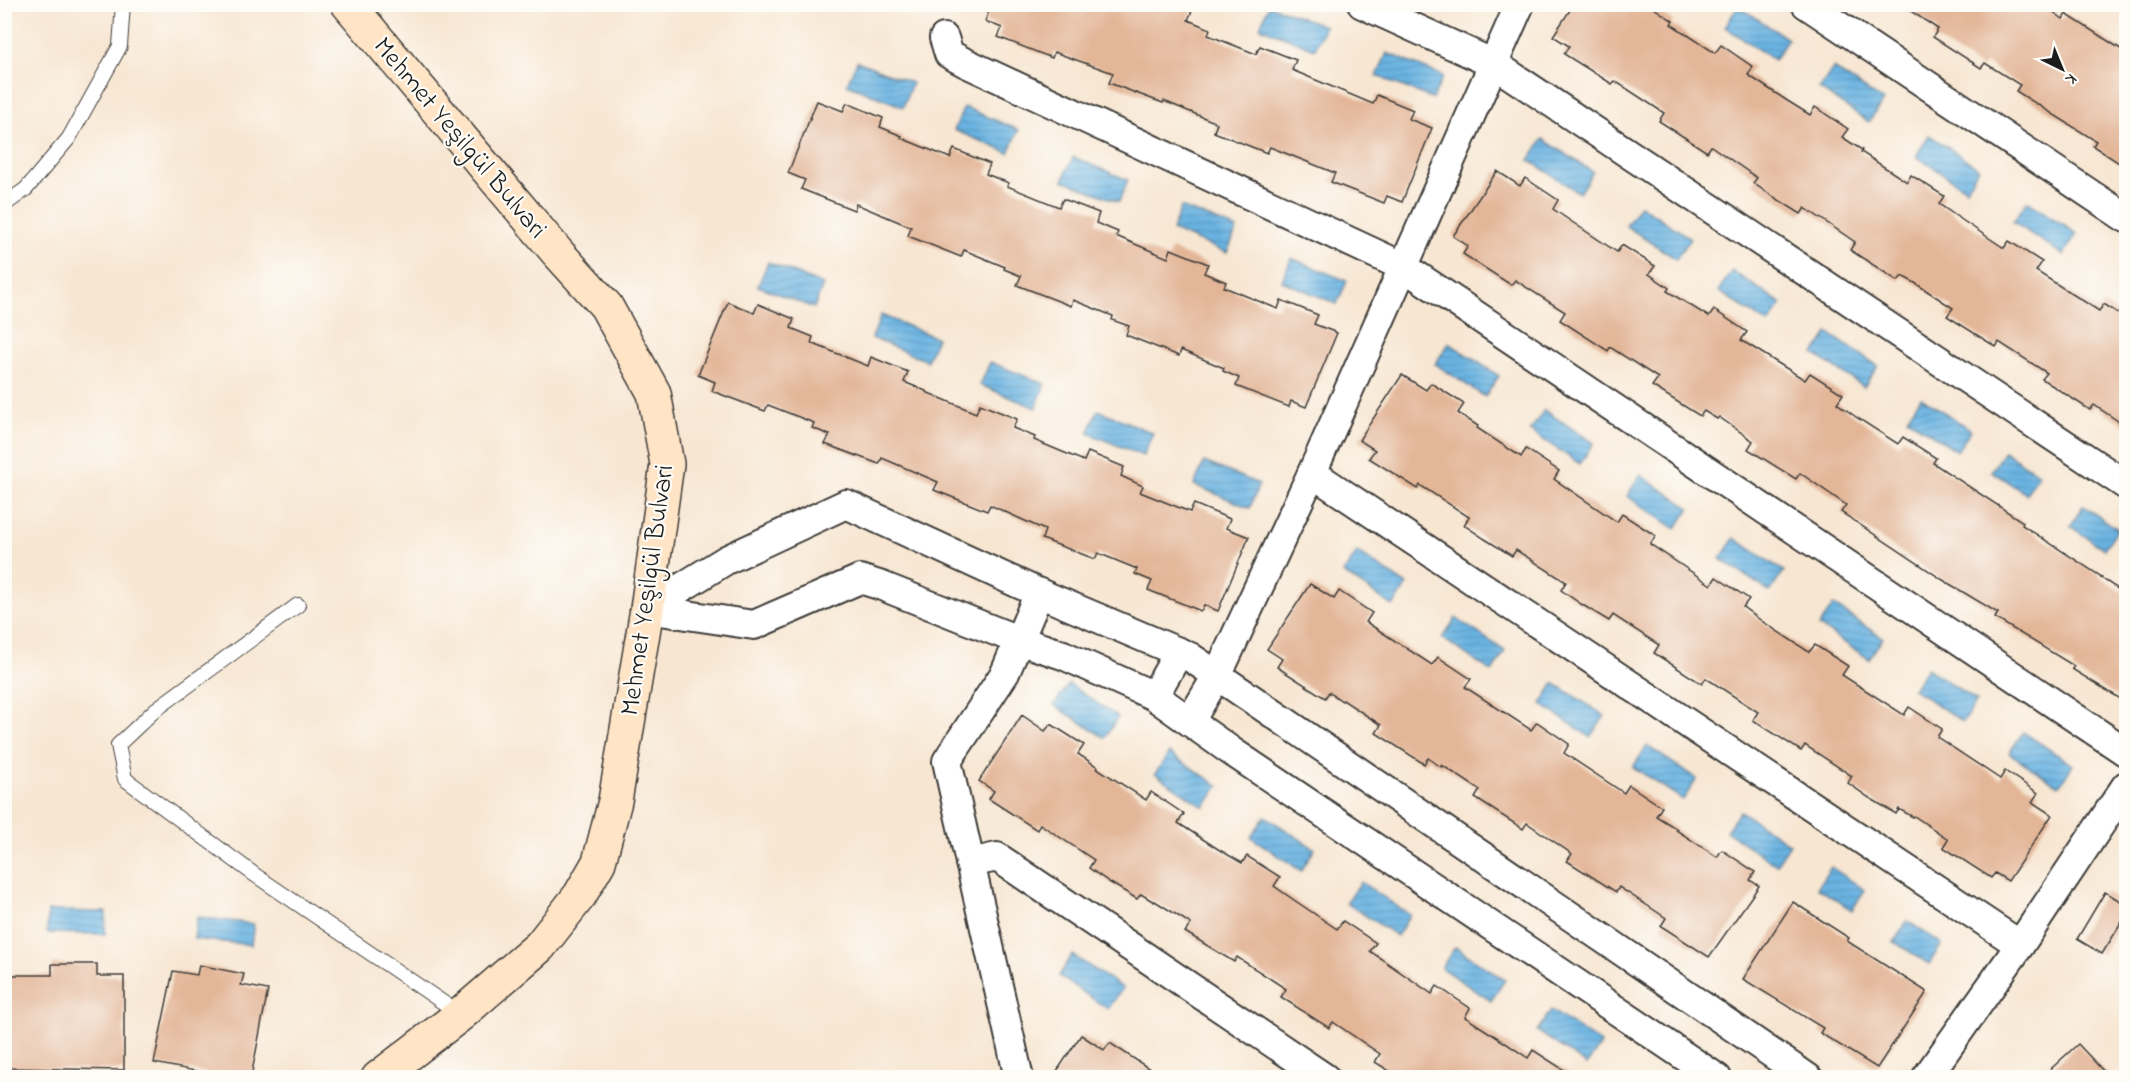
<svg xmlns="http://www.w3.org/2000/svg" width="2131" height="1082" font-family="'Indie Flower',sans-serif">
<style>
.water{fill:url(#water-rules);stroke:#42687f;stroke-width:1.5}
.building{fill:#e3b698}
.lines{fill:none;stroke-linecap:round;stroke-linejoin:round}
.lane-casing{stroke:#3d3a37;stroke-width:16}
.street-casing{stroke:#3d3a37;stroke-width:32}
.secondary-casing{stroke:#3d3a37;stroke-width:36}
.lane{stroke:#fff;stroke-width:14}
.street{stroke:#fff;stroke-width:28}
.secondary{stroke:#ffe4c6;stroke-width:33}
.labels{text-anchor:middle;stroke-width:4.5;stroke-linejoin:round;paint-order:stroke}
.street-label{font-size:27px;fill:#1c1c1c;stroke:#fdfcf7}
</style>
<defs>
<pattern id="water-rules" width="6" height="5" patternUnits="userSpaceOnUse" patternTransform="scale(1.5)"><rect width="6" height="5" fill="#69b3e2"/><path d="M0 2.5h6" fill="none" stroke="#5a99c1"/></pattern>
</defs>
<rect width="100%" height="100%" fill="#fdfcf7"/>
<filter id="ink" filterUnits="userSpaceOnUse"><feTurbulence type="fractalNoise" baseFrequency=".0167" numOctaves="2"/><feDisplacementMap in="SourceGraphic" scale="12" xChannelSelector="R" yChannelSelector="G"/><feConvolveMatrix kernelMatrix="1 2 1 2 8 2 1 2 1" color-interpolation-filters="sRGB"/></filter>
<filter id="wash" filterUnits="userSpaceOnUse"><feTurbulence type="fractalNoise" baseFrequency=".008" numOctaves="4" result="noise"/><feDisplacementMap in="SourceGraphic" scale="24" xChannelSelector="R" yChannelSelector="G"/><feGaussianBlur stdDeviation="1.35" result="paint"/><feColorMatrix in="noise" values="0 0 0 0 0 0 0 0 0 0 0 0 0 0 0 0 0 1.4 0 .05"/><feComposite in="paint" operator="in"/></filter>
<g filter="url(#wash)">
<rect width="100%" height="100%" fill="#f7e6d2"/>
<g class="water">
<path d="M1269 5 1325 26 1315 49 1260 27Z"/>
<path d="M1738 6 1788 39 1774 60 1725 27Z"/>
<path d="M1387 53 1443 76 1433 99 1377 76Z"/>
<path d="M857 61 912 83 903 107 847 84Z"/>
<path d="M1833 68 1883 101 1869 122 1819 89Z"/>
<path d="M964 107 1019 130 1009 153 954 130Z"/>
<path d="M1929 135 1979 168 1966 189 1916 156Z"/>
<path d="M1543 139 1593 172 1579 193 1529 160Z"/>
<path d="M1073 157 1128 180 1119 202 1063 180Z"/>
<path d="M2027 201 2077 234 2063 255 2013 222Z"/>
<path d="M1640 205 1690 238 1676 259 1626 226Z"/>
<path d="M1181 207 1237 229 1227 253 1172 230Z"/>
<path d="M1291 258 1347 281 1337 304 1282 281Z"/>
<path d="M768 262 823 285 814 308 758 286Z"/>
<path d="M1732 271 1782 304 1768 324 1718 291Z"/>
<path d="M881 315 937 338 927 361 872 338Z"/>
<path d="M1828 333 1878 366 1864 387 1814 354Z"/>
<path d="M1449 343 1499 376 1485 397 1435 364Z"/>
<path d="M990 362 1045 384 1036 408 980 385Z"/>
<path d="M1921 397 1971 430 1957 451 1907 418Z"/>
<path d="M1098 410 1153 433 1143 456 1088 433Z"/>
<path d="M1544 410 1594 443 1580 464 1530 431Z"/>
<path d="M2004 451 2039 474 2026 494 1991 471Z"/>
<path d="M1204 462 1259 484 1250 508 1194 485Z"/>
<path d="M1640 475 1690 508 1676 529 1627 496Z"/>
<path d="M2083 506 2118 529 2104 549 2070 526Z"/>
<path d="M1734 538 1784 571 1770 592 1720 559Z"/>
<path d="M1357 552 1407 585 1393 606 1343 573Z"/>
<path d="M1833 605 1883 638 1869 659 1819 626Z"/>
<path d="M1456 618 1505 651 1492 672 1442 638Z"/>
<path d="M1927 668 1977 701 1963 722 1913 689Z"/>
<path d="M1554 683 1605 716 1590 737 1541 704Z"/>
<path d="M1069 684 1118 717 1105 738 1054 705Z"/>
<path d="M2023 732 2073 765 2059 786 2009 753Z"/>
<path d="M1647 746 1697 779 1683 800 1633 767Z"/>
<path d="M1169 753 1219 786 1204 807 1155 774Z"/>
<path d="M1740 811 1790 844 1776 865 1726 831Z"/>
<path d="M1265 816 1315 849 1301 871 1251 837Z"/>
<path d="M1831 867 1865 890 1852 910 1817 888Z"/>
<path d="M1361 882 1410 915 1397 936 1346 903Z"/>
<path d="M48 911 106 912 105 934 47 933Z"/>
<path d="M197 917 254 924 251 945 194 939Z"/>
<path d="M1907 921 1942 944 1929 964 1894 942Z"/>
<path d="M1455 947 1505 980 1491 1001 1441 968Z"/>
<path d="M1072 955 1123 988 1108 1009 1059 976Z"/>
<path d="M1551 1010 1601 1044 1587 1065 1537 1031Z"/>
</g>
<g id="blocks">
<g class="building">
<path d="M992 4H1176L1192 11 1188 20 1210 29 1208 35 1256 54 1260 46 1296 60 1292 70 1373 104 1377 95 1413 110 1409 119 1432 128 1402 202 1387 196 1384 203 1331 182 1335 173 1270 147 1267 153 1214 132 1217 123 1164 101 1163 103 1109 83 1113 73 1054 52 1052 58 998 37 1002 28 985 21Z"/>
<path d="M1574 4H1648L1673 21 1671 24 1715 53 1721 45 1753 67 1748 75 1786 100 1810 115 1815 107 1848 129 1842 137 1862 150 1861 152 1907 182 1911 175 1944 196 1939 204 1959 218 2004 248 2009 241 2042 262 2036 271 2099 311 2104 304 2127 319V427L2094 405 2090 410 2042 379 2047 373 1999 342 1996 347 1947 316 1953 308 1915 283 1902 276 1898 281 1850 250 1855 242 1823 220 1805 208 1801 214 1774 197 1753 183 1757 178 1711 146 1707 152 1659 121 1664 113 1615 81 1612 84 1564 54 1569 46 1553 36Z"/>
<path d="M1900 4H2042L2063 19 2066 14 2127 53V151L2119 163 2093 146 2096 141 2016 91 2020 85 1985 63 1981 68 1933 37 1938 29Z"/>
<path d="M817 101 843 111 847 103 883 118 880 127 902 136 901 138 950 158 954 149 990 164 986 174 1009 183 1007 186 1059 207 1063 199 1099 213 1096 223 1118 232 1116 236 1168 258 1171 249 1208 264 1204 273 1226 282 1224 287 1278 309 1281 300 1318 315 1314 324 1337 333 1306 407 1291 401 1289 407 1236 386 1239 378 1223 371 1224 368 1181 350 1179 356 1126 335 1129 326 1112 320 1113 316 1073 300 1071 306 1017 285 1021 276 1004 269 1005 267 964 250 961 257 931 245 908 236 911 227 856 204 854 210 801 189 805 180 788 173Z"/>
<path d="M1497 171 1520 186 1525 178 1558 200 1553 209 1572 222 1617 252 1622 245 1655 266 1649 274 1669 288 1667 291 1709 317 1714 310 1747 332 1741 340 1805 380 1810 373 1843 394 1837 403 1856 417 1898 444 1903 437 1936 458 1933 463 2023 522 2022 525 2102 577 2101 578 2127 595V703L2072 669 2074 666 1995 618 1998 613 1943 580 1841 512 1846 505 1800 473 1796 479 1748 449 1753 441 1719 417 1717 419 1704 411 1700 416 1652 386 1658 378 1610 347 1608 351 1560 320 1565 312 1515 280 1511 285 1463 254 1468 246 1453 236Z"/>
<path d="M728 302 754 313 758 304 794 319 791 328 813 337 811 343 868 366 871 357 908 372 904 382 926 391V392L976 413 980 404 1017 419 1013 428 1035 437 1034 440 1084 461 1088 452 1124 467 1121 476 1143 486 1140 492 1190 512 1194 504 1230 519 1226 528 1249 537 1218 611 1204 605 1201 611 1148 590 1152 581 1135 574 1137 569 1098 553 1095 559 1042 539 1045 530 990 505 987 511 934 490 938 482 882 458 879 464 825 444 830 435 812 428 814 423 768 405 765 411 712 391 715 382 698 375Z"/>
<path d="M1402 375 1426 390 1431 383 1464 404 1458 413 1478 426 1477 428 1521 457 1526 449 1559 471 1554 479 1617 522 1622 514 1656 536 1650 544 1711 585 1716 577 1749 599 1743 607 1763 622 1809 652 1815 645 1848 666 1842 675 1904 715 1909 707 1942 729 1937 737 2000 779 2005 771 2038 793 2032 802 2052 815 2008 881 1995 873 1991 878 1943 847 1948 839 1914 816 1913 817 1899 809 1896 814 1868 797 1848 783 1852 776 1805 745 1801 751 1753 720 1758 712 1706 678 1702 684 1654 653 1659 645 1613 615 1609 621 1581 604 1561 590 1566 582 1516 550 1512 556 1485 539 1464 525 1469 517 1420 485 1418 489 1369 458 1375 450 1359 440Z"/>
<path d="M1310 584 1334 599 1339 591 1372 613 1366 622 1432 665 1438 657 1471 679 1465 687 1531 730 1537 722 1569 744 1564 753 1624 793 1629 785 1662 807 1656 816 1677 829 1676 830 1717 857 1722 850 1755 872 1750 880 1759 886 1709 957 1661 926 1666 918 1645 904 1619 887 1616 892 1567 861 1572 854 1527 823 1523 829 1475 798 1480 790 1442 765 1441 767 1428 758 1424 764 1376 733 1381 725 1343 700 1342 701 1329 692 1325 698 1277 667 1282 659 1267 649Z"/>
<path d="M1022 715 1045 731 1051 724 1084 745 1078 754 1098 767 1097 768 1146 800 1151 792 1184 814 1178 823 1218 849 1242 863 1247 856 1280 877 1274 886 1294 900 1337 929 1343 921 1376 943 1370 951 1432 994 1437 986 1470 1008 1465 1017 1504 1042 1528 1058 1533 1050 1575 1077H1399L1375 1062 1380 1054 1333 1022 1329 1028 1281 997 1286 989 1237 957 1234 962 1185 932 1191 924 1155 901 1154 902 1141 894 1137 899 1109 882 1089 868 1094 860 1040 824 1037 830 989 799 994 791 979 781Z"/>
<path d="M2105 892 2127 905V914L2102 954 2077 939Z"/>
<path d="M1793 902 1849 938 1847 941 1927 992 1877 1068 1820 1033 1823 1028 1743 979Z"/>
<path d="M52 964H97V976H124V1070L4 1068V975H52Z"/>
<path d="M199 965 244 974 241 985 268 990 251 1077H216V1075L154 1063 173 971 197 975Z"/>
<path d="M1081 1035 1104 1050 1110 1043 1162 1077H1053Z"/>
<path d="M2078 1044 2109 1077H2042Z"/>
</g>
</g>
</g>
<g filter="url(#ink)">
<use href="#blocks" fill-opacity="0" stroke="#3d3a37" stroke-width="1.5"/>
<g class="lines">
<g class="lane-casing">
<g id="lane">
<path d="M4 205 26 189 69 138 120 46 123 4"/>
<path d="M298 605 155 710 118 745 125 779 255 875 460 1014"/>
</g>
</g>
<g class="street-casing">
<g id="street">
<path d="M1362 4 1494 64 2126 485"/>
<path d="M1806 4 2126 218"/>
<path d="M944 38 949 54 964 62 1404 267 2126 752"/>
<path d="M1312 473 2020 945"/>
<path d="M1154 696 1179 652"/>
<path d="M1190 721 1217 676 1312 473 1520 4"/>
<path d="M970 863 997 857 1325 1078"/>
<path d="M1019 1078 947 761 1005 673 1039 593"/>
<path d="M1717 1078 1231 751 1154 696 1063 655 1018 640 882 586 860 579 754 625 647 609 726 560 846 504 1039 593 1190 657 1808 1078"/>
<path d="M1926 1078 2020 945 2126 786"/>
</g>
</g>
<g class="secondary-casing">
<path id="secondary" d="M348 4 557 252 606 306 654 393 667 464 647 609 615 801 599 862 580 895 540 946 460 1015 378 1078"/>
</g>
<use href="#lane" class="lane"/>
<use href="#street" class="street"/>
<use href="#secondary" class="secondary"/>
</g>
</g>
<g class="labels">
<g class="street-label">
<text transform="translate(461 137) rotate(50)" y="9">Mehmet Yeşilgül Bulvari</text>
<text transform="translate(646 590) rotate(-82)" y="9">Mehmet Yeşilgül Bulvari</text>
</g>
</g>
<rect width="2131" height="1082" fill="none" stroke="#fdfcf7" stroke-width="24"/>
<g transform="translate(2062 69) rotate(137)" stroke="#fdfcf7" stroke-width="4.5" paint-order="stroke">
<path d="M0-4.5L10 22L0 15L-10 22Z" fill="#1c1c1c"/>
<text y="-9" font-size="16" font-weight="bold" text-anchor="middle" fill="#1c1c1c">K</text>
</g>
</svg>
